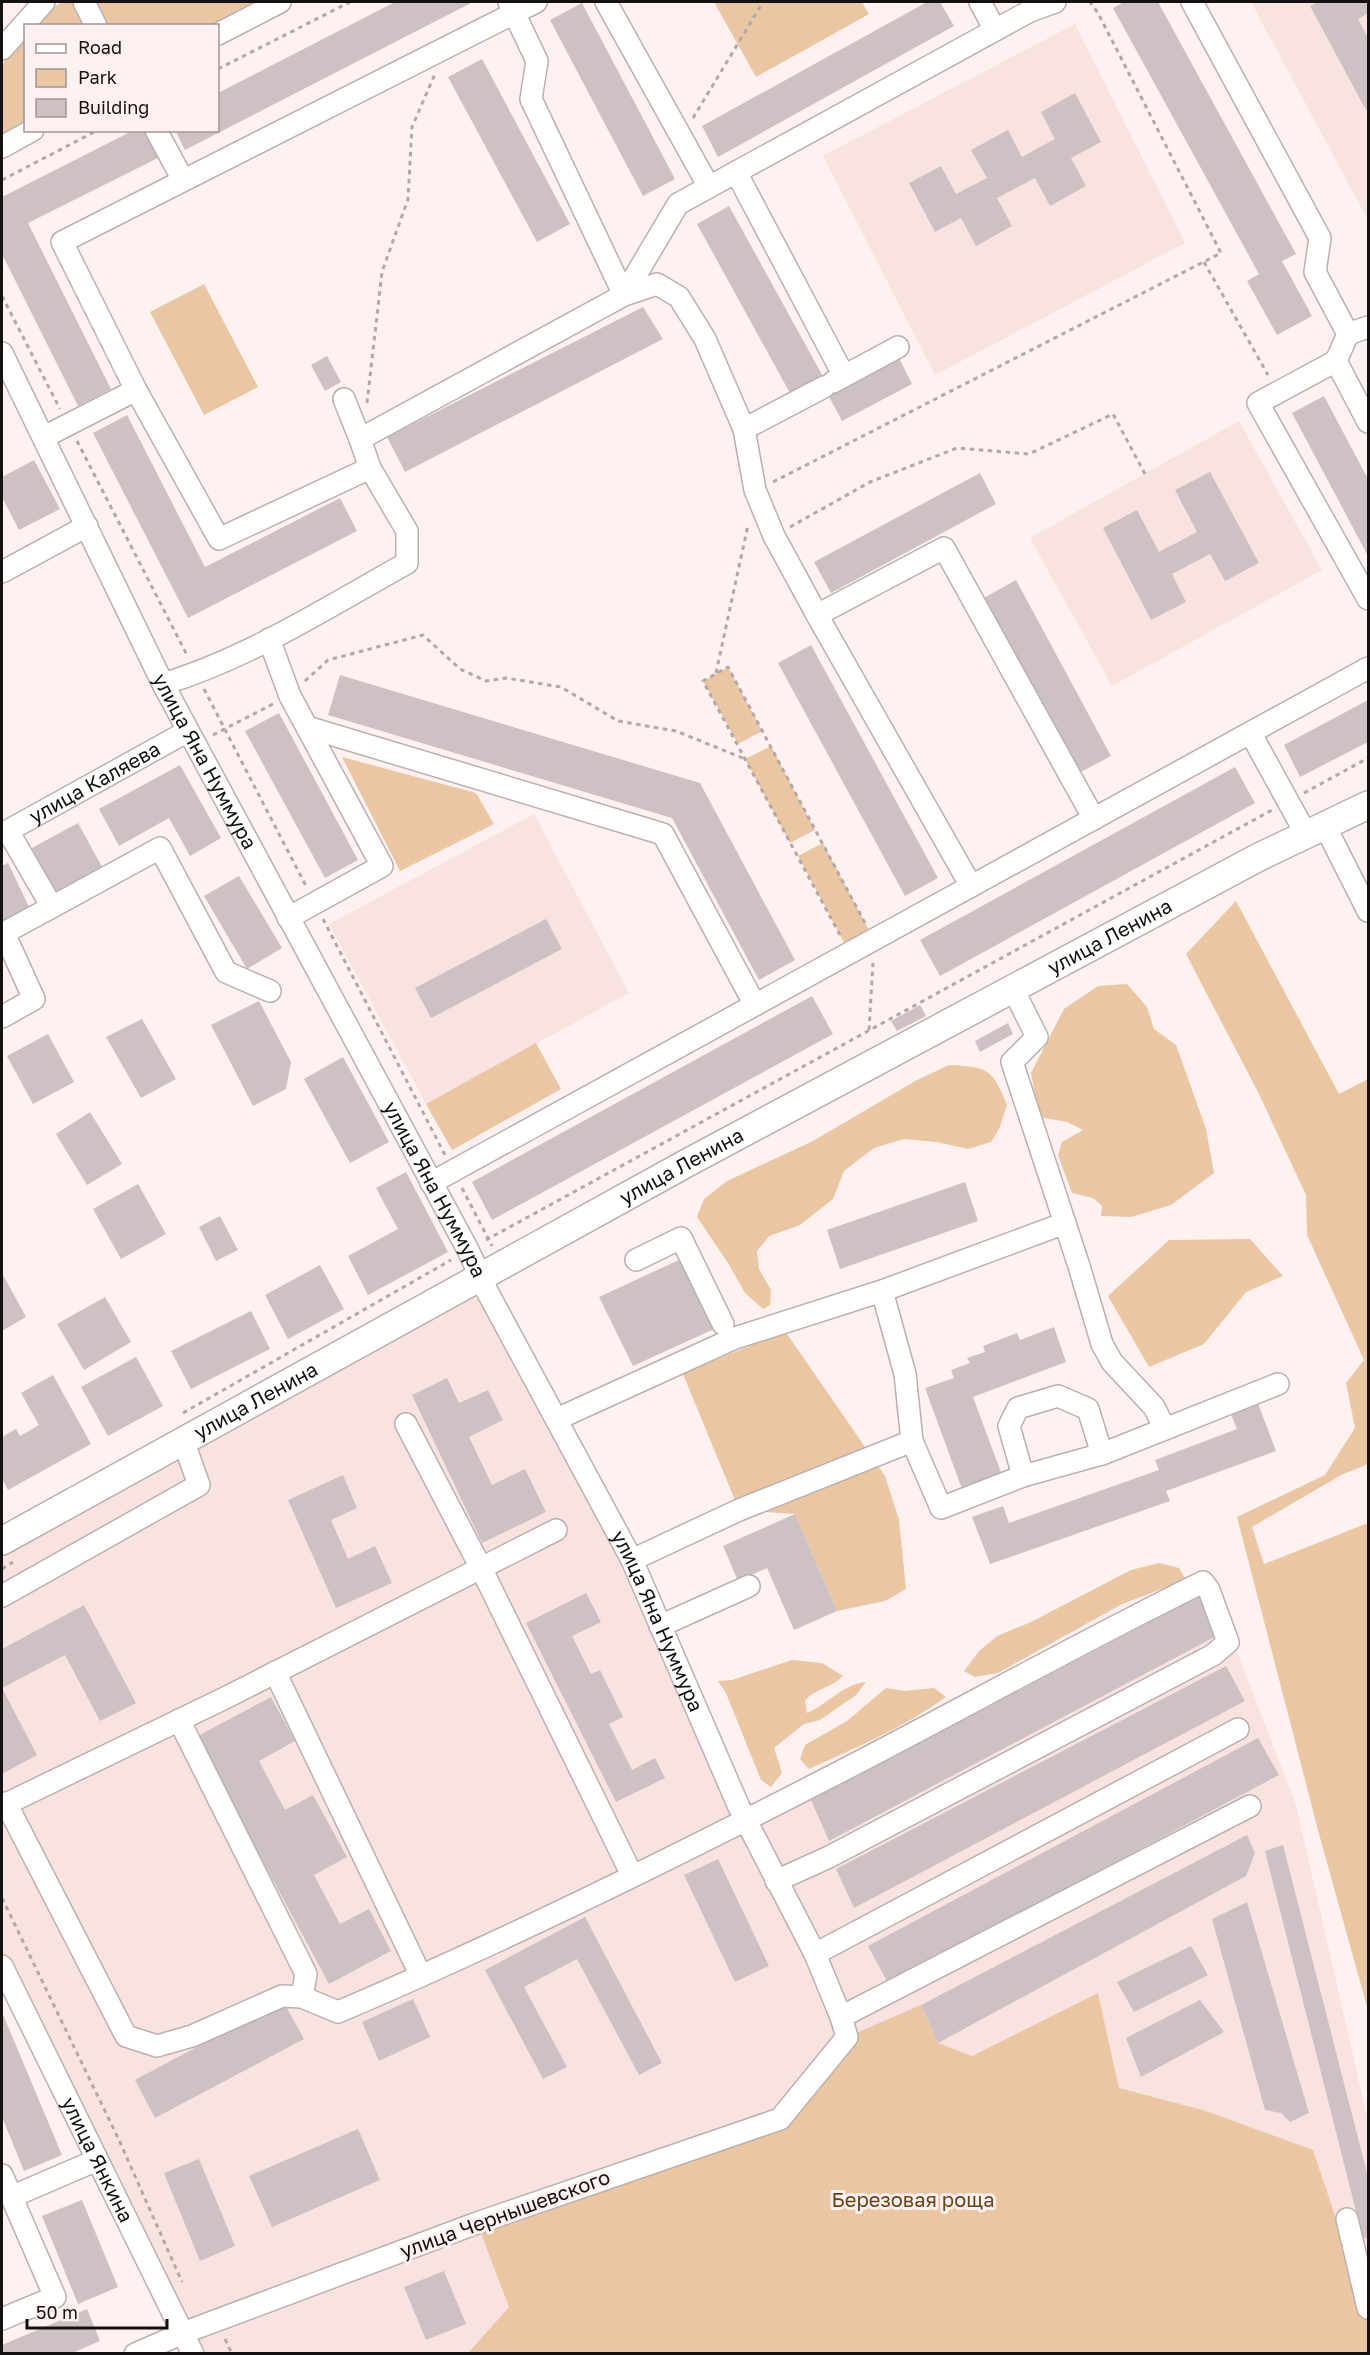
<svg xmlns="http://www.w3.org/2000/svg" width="1370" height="2355" font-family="'Golos Text',sans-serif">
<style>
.built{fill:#f8e3e1}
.green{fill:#ebc6a3}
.building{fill:#cdc1c4}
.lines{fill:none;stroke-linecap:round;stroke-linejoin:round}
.minor-casing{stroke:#bcb0af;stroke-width:24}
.major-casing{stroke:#bcb0af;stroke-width:30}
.path{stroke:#b2a8a7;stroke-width:3;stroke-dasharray:4.5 4.5;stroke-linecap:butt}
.minor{stroke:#fff;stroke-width:21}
.major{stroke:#fff;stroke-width:27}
.labels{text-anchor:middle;stroke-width:6;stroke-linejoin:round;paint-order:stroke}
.street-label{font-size:20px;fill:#161111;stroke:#fef1f0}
.park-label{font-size:20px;fill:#6a4215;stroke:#fef1f0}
</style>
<rect width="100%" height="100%" fill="#fef1f0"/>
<g class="built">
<path d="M1251 2H1368V220Z"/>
<path d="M1075 24 1185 243 935 375 823 156Z"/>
<path d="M1239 421 1322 570 1112 686 1030 538Z"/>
<path d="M534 814 629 993 426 1104 329 924Z"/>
<path d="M480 1275 557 1419 739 1807 788 1791 1211 1584 1296 1805 1368 2121V2256L1350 2261 1313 2150 1203 2110 1119 2088 1098 1993 972 2056 938 2043 921 2005 780 2119 477 2223 509 2307 467 2353H193L2 1966V1541Z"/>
</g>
<g class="green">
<path d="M63 2H74L87 26H32L44 12Z"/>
<path d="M93 2H273L218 26 106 25Z"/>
<path d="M714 2H862L869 14 756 77Z"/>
<path d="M25 34V129L2 142V65Z"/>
<path d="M204 284 258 387 204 415 150 312Z"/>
<path d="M728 667 762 731 738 744 703 681Z"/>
<path d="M771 746 815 830 790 843 745 759Z"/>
<path d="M342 757 476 793 494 824 400 871Z"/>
<path d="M823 843 871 934 847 948 798 856Z"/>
<path d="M1236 901 1339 1094 1368 1079V1464L1341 1475 1252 1527 1264 1564 1368 1523V2010L1319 1834 1237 1517 1325 1475 1355 1428 1346 1383 1364 1360 1307 1235 1306 1195 1259 1094 1186 954Z"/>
<path d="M1127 984 1147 1007 1154 1029 1176 1045 1206 1129 1214 1173 1171 1205 1131 1217 1101 1216 1102 1206 1093 1198 1072 1193 1058 1155 1062 1142 1083 1130 1067 1122 1039 1117 1031 1073 1064 1009 1098 986Z"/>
<path d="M536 1043 561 1089 452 1150 426 1104Z"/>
<path d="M949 1065C988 1067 992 1068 1007 1105L999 1129 991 1142 968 1149 937 1142 904 1139 874 1148 844 1171 833 1199 800 1225 769 1236 757 1251 759 1269 771 1290 770 1305 763 1309 745 1293 728 1263 697 1217 704 1199 727 1181 813 1141 917 1080Z"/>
<path d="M1250 1239 1283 1276 1246 1292 1204 1344 1149 1367 1108 1296 1169 1240Z"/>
<path d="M785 1331 885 1476 899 1520 906 1589 885 1601 837 1611 795 1514 739 1510 683 1374Z"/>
<path d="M1159 1563 1179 1568 1186 1580 1122 1604 998 1673 975 1677 964 1671 979 1651 997 1636 1031 1622 1131 1570Z"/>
<path d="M792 1660 822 1663 843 1676C831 1688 819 1687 805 1700L807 1713C828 1704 843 1684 866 1682L856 1695 820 1720 804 1724 774 1748 782 1773 771 1787 761 1780 726 1693 718 1681 732 1680Z"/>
<path d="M886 1688 905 1691 934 1688 946 1697C905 1727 855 1748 809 1769L800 1759 805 1745 847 1721Z"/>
<path d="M1098 1993 1119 2088 1203 2110 1313 2150 1350 2260 1368 2256V2353L467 2354 509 2307 477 2223 779 2119 847 2037 921 2005 938 2043 972 2056Z"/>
</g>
<g class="building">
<path d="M395 2H473L185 150 175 130H218V93Z"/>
<path d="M927 2H940L954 26 718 157 702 126Z"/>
<path d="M1124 2H1158L1296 254 1282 261 1312 316 1277 335 1247 281 1259 274 1113 8Z"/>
<path d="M1319 2H1368V13L1358 19 1368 38V108L1366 110 1310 6Z"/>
<path d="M582 3 675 179 643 196 550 20Z"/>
<path d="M482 59 570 224 537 242 448 77Z"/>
<path d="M1075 93 1101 142 1071 158 1086 186 1050 206 1035 178 997 198 1012 226 976 246 961 218 935 232 909 183 941 166 956 194 987 178 971 150 1008 130 1022 157 1055 139 1041 112Z"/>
<path d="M134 130H152L164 155 28 223 111 389 78 406 2 254V197Z"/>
<path d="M729 206 831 391 898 356 912 384 842 421 820 380 791 395 697 224Z"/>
<path d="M643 307 663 339 405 472 387 437Z"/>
<path d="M327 356 341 382 325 391 311 365Z"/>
<path d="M1324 396 1368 479V556L1292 413Z"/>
<path d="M127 415 205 567 340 498 357 531 188 618 93 433Z"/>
<path d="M34 460 60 509 19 530 2 497V477Z"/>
<path d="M1210 472 1259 563 1225 581 1210 554 1172 574 1186 602 1151 620 1103 528 1137 510 1159 552 1197 532 1175 490Z"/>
<path d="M980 473 996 504 831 593 814 562Z"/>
<path d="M1016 580 1111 756 1079 773 984 598Z"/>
<path d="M811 645 938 878 905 896 778 663Z"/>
<path d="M340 675 700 783 795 960 759 980 672 818 328 715Z"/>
<path d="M1368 700V742L1300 777 1284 745Z"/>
<path d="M279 713 358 860 325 878 245 731Z"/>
<path d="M180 765 221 838 190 856 169 818 119 846 99 809Z"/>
<path d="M1235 767 1255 803 940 976 920 940Z"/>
<path d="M78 823 102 867 54 894 30 849Z"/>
<path d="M8 863 30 909 2 923V866Z"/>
<path d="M239 876 282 948 247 969 204 896Z"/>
<path d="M546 919 562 949 431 1018 415 988Z"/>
<path d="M812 996 833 1034 492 1220 472 1182Z"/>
<path d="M259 1001 291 1062 286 1089 253 1106 211 1025Z"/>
<path d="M920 1005 926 1016 897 1031 891 1021Z"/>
<path d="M142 1019 176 1079 141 1098 106 1037Z"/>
<path d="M1008 1023 1013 1034 980 1052 975 1041Z"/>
<path d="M48 1034 74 1082 33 1104 7 1056Z"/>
<path d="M343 1057 389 1142 350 1163 304 1079Z"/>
<path d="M90 1112 122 1164 87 1185 56 1134Z"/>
<path d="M406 1172 448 1252 368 1295 348 1256 398 1229 376 1188Z"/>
<path d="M965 1182 978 1221 840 1269 827 1230Z"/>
<path d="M138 1184 166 1234 121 1259 93 1209Z"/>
<path d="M220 1216 238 1250 216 1261 199 1227Z"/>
<path d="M681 1259 714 1329 633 1366 599 1297Z"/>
<path d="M320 1265 344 1309 288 1339 265 1295Z"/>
<path d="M2 1273 26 1317 2 1331Z"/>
<path d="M105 1297 131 1342 84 1370 57 1324Z"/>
<path d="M251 1311 270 1349 191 1389 171 1351Z"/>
<path d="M1054 1327 1066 1362 973 1397 1002 1475 962 1489 925 1388 954 1378 951 1370 970 1363 967 1358 985 1352 983 1346 1017 1333 1020 1340Z"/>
<path d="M136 1357 163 1406 108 1436 81 1387Z"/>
<path d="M53 1375 91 1444 8 1490 2 1478V1437L16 1429 20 1436 39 1425 21 1393Z"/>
<path d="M447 1378 459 1403 488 1390 503 1420 469 1437 492 1485 525 1469 546 1512 482 1543 412 1395Z"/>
<path d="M1257 1401 1276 1451 1166 1491 1170 1501 990 1564 972 1517 1003 1506 1009 1523 1159 1470 1155 1460 1237 1429 1230 1412Z"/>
<path d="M343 1475 357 1508 331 1520 348 1559 375 1546 392 1583 336 1608 288 1500Z"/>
<path d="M795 1514 837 1611 794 1630 767 1568 738 1581 723 1546Z"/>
<path d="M586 1593 601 1622 572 1636 591 1674 600 1670 623 1717 609 1724 632 1770 655 1758 665 1778 616 1802 526 1623Z"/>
<path d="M1203 1594 1222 1633 829 1841 811 1800Z"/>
<path d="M84 1605 136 1703 100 1721 65 1655 2 1688 37 1755 2 1774V1649Z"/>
<path d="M1226 1666 1245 1701 854 1908 836 1869Z"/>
<path d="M271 1697 295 1741 259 1761 285 1810 313 1795 347 1857 314 1875 340 1924 369 1909 391 1951 329 1984 196 1737Z"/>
<path d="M1258 1738 1279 1775 888 1983 868 1946Z"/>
<path d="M1247 1835 1255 1853 1246 1876 938 2043 921 2005Z"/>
<path d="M1283 1845 1368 2177V2237L1363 2239 1265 1851Z"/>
<path d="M718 1859 769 1966 735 1982 684 1875Z"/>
<path d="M1247 1902 1309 2113 1290 2122 1281 2113 1265 2110 1212 1919Z"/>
<path d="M585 1917 662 2063 639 2075 577 1959 524 1987 567 2067 543 2079 485 1970Z"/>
<path d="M1191 1946 1208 1975 1134 2012 1117 1982Z"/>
<path d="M413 1999 430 2037 379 2061 362 2022Z"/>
<path d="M1200 2000 1224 2032 1141 2077 1126 2038Z"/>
<path d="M283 2001 304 2039 155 2118 135 2080Z"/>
<path d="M2 2012 62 2155 24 2171 2 2117Z"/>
<path d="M358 2129 380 2180 272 2227 249 2176Z"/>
<path d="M199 2159 235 2246 200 2261 164 2173Z"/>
<path d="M82 2200 118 2287 78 2304 42 2216Z"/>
<path d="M444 2271 466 2324 426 2340 404 2287Z"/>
<path d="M87 2309 100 2341 70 2354H4L2 2345Z"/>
</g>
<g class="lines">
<g class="minor-casing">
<g id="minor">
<path d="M84 2 96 26"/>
<path d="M509 2 537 61 531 99 624 295"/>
<path d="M606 2 709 187"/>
<path d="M980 2 995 30"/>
<path d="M1192 2 1320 238 1315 272 1348 334"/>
<path d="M218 34 280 2"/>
<path d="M2 49 44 2"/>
<path d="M156 130 183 180"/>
<path d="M2 147 33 130"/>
<path d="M736 172 844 376"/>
<path d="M624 295 678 204 1030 11 1055 2"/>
<path d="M1368 327 1348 334 1336 361 1368 422"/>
<path id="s1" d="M2 353 163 684 468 1250 488 1293 632 1560 739 1807 815 1954 841 2017 847 2037 780 2119 477 2223 183 2333 135 2354"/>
<path d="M1336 361 1258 403 1368 599"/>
<path d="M833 382 898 347"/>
<path d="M344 399 360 439"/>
<path d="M744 429 824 387"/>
<path d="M44 437 136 390"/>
<path d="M370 468 219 539 136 390 62 242 536 2"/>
<path d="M2 572 87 526"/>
<path d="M817 615 944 548 1094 819"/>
<path d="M269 639 290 696 382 866 288 918"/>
<path d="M163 684C249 658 328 607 407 563V531L370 468 360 439 624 295 657 284 679 297 705 339 744 429 755 490 774 536 817 615 971 886"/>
<path d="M307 727 663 834 755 1005"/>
<path d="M1251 734 1306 834"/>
<path d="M1325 826 1368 911"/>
<path id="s2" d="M2 834 188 731"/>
<path d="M52 907 160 848 226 972 270 991"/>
<path d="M1013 989 1037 1037 1012 1062 1079 1266 1102 1344 1112 1362 1154 1407 1165 1429"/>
<path d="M2 1017 34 999 4 933 52 907 8 831"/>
<path d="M431 1183 1368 668"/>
<path d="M636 1260 681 1238 723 1324"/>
<path d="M557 1419 735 1338 882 1291 1065 1223"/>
<path d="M406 1424 481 1568 632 1875"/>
<path d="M912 1441 941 1508 1023 1476 1102 1454 1278 1384"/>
<path d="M1023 1476 1009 1426 1018 1408 1058 1396 1088 1409 1102 1454"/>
<path d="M632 1560 739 1510 912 1441 905 1374 882 1291"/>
<path d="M2 1596 199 1485 183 1440"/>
<path d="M660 1626 749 1586"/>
<path d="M275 1672 421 1976"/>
<path d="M179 1720 306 1974 302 1997"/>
<path d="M6 1803 126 2036 157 2046 192 2036 282 1996 302 1997 338 2012C503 1942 665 1862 824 1780 951 1715 1075 1645 1203 1582L1209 1590 1228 1642 1213 1655 829 1857 776 1881"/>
<path d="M2 1806 225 1698 556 1530"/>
<path d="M815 1954 1238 1729"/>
<path id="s3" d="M2 1966 193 2354"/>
<path d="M841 2017 1250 1806"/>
<path d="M2 2175 55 2297 2 2319"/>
<path d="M11 2197 97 2160"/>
<path d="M1347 2219 1368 2308"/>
</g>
</g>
<g class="major-casing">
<g id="major">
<path id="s4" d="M2 1541 687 1163 1259 857 1368 805"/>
</g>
</g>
<g class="path">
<path d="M218 69 350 2"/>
<path d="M693 118 763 2"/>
<path d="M2 180 98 130"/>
<path d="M1204 262 1268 375"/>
<path d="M2 296 60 409"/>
<path d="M367 403 382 272 408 199 412 127 435 74"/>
<path d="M77 441 188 657"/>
<path d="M773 482 1221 253 1098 13 1090 2"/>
<path d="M790 527 870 482 957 448 1029 454 1113 414 1145 474"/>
<path d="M716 673 748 525"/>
<path d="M305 681 328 660 423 635 460 669 486 681 506 678 561 687 618 721 676 731 745 759"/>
<path d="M204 689 306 886"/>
<path d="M213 735 273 704"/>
<path d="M1304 793 1368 758"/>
<path d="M323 919 445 1155"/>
<path d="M840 935 703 681 728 667 865 923"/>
<path d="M869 1030 873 963"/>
<path d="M462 1188 492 1246"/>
<path d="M486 1240 1272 810"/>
<path d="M183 1413 451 1260"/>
<path d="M2 1569 13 1562"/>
<path d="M2 1898 119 2140 182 2282"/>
<path d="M225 2339 232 2354"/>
</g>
<use href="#minor" class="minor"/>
<use href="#major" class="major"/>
</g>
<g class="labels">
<g class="street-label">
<text dy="7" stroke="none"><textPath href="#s1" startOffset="456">улица Яна Нуммура</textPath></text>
<text dy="7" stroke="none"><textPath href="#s2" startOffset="106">улица Каляева</textPath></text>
<text dy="7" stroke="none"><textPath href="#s4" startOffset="1262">улица Ленина</textPath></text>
<text dy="7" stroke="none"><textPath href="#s4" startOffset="776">улица Ленина</textPath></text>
<text dy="7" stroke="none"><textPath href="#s1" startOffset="942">улица Яна Нуммура</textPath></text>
<text dy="7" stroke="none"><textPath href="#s4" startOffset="290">улица Ленина</textPath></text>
<text dy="7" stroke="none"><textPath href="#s1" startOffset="1428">улица Яна Нуммура</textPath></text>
<text dy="7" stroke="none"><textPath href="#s3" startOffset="216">улица Янкина</textPath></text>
<text transform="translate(505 2214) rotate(-20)" y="7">улица Чернышевского</text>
</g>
<g class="park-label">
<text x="913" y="2207">Березовая роща</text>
</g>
</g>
<rect width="1370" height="2355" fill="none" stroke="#161111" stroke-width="6"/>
<rect x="24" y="24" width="195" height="108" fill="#fef1f0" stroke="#a19797" stroke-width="1.5"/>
<rect x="36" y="44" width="30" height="9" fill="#ffffff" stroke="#a19797" stroke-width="1.5"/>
<text x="78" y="54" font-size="18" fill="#161111">Road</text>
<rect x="36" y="69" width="30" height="18" fill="#ebc6a3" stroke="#a19797" stroke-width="1.5"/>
<text x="78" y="84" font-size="18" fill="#161111">Park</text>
<rect x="36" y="99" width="30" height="18" fill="#cdc1c4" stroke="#a19797" stroke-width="1.5"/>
<text x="78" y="114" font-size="18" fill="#161111">Building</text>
<path d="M27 2319v9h140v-9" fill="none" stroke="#161111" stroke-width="3"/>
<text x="36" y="2319" font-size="18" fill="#161111" stroke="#fef1f0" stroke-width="4.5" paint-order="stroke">50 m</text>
</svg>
